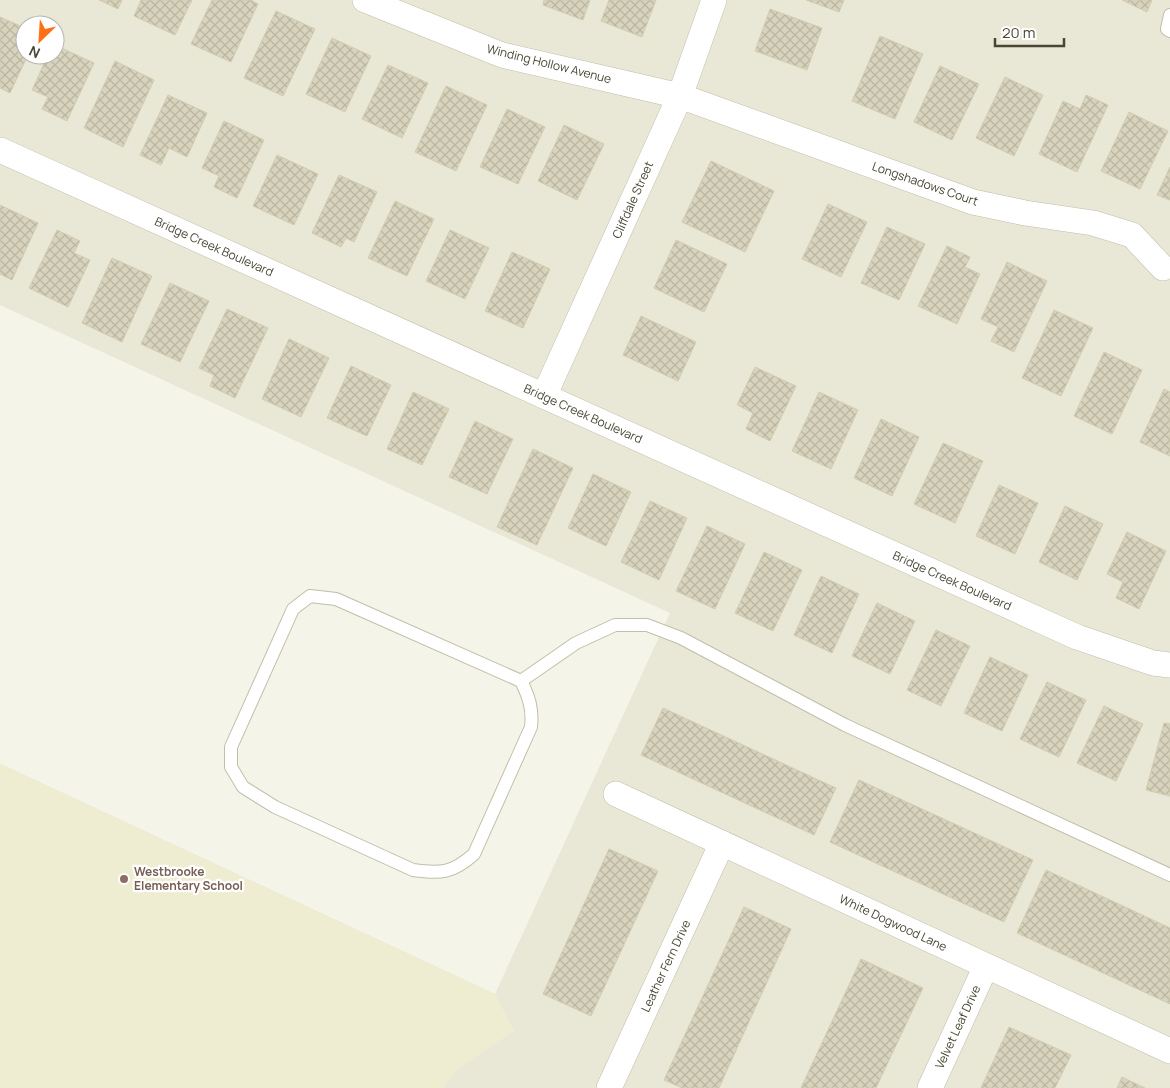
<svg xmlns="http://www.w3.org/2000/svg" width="1170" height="1088" font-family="Manrope,sans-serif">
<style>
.residential{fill:#e9e7d6;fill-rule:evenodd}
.education{fill:#efedd1}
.building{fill:url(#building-cross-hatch);stroke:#d2cdaf}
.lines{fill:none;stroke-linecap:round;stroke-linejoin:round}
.lane-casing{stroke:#c1beaa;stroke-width:14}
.street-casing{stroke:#c1beaa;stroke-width:26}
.lane{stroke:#fff;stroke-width:12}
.street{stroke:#fff;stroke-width:25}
.education-dot{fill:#8d6e63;stroke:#fff;stroke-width:2}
.labels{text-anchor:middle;stroke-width:4.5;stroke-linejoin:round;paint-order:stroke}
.street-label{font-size:12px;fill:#494636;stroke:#fff}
.education-label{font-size:12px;font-weight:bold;fill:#785e54;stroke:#fff;text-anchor:start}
</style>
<defs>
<pattern id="building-cross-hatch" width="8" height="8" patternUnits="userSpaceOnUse" patternTransform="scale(1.25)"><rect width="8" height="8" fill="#d7d3bc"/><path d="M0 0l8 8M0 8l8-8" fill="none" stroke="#bab6a2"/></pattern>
</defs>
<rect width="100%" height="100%" fill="#f5f4e8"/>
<path class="residential" d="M0 0H1170V1088H0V770L3 765 495 994 670 613 0 305ZM25 25H55V55H25Z"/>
<path class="education" d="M0 764 495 994 514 1031 455 1071 443 1088H0Z"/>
<g class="building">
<path d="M99 0H122L118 9Z"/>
<path d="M141 0H192L175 35 134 16Z"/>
<path d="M212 0H251L258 4 231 62 191 44Z"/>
<path d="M544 0H590L583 20 543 5Z"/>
<path d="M609 0H656L642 37 601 21Z"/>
<path d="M806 0H844L839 12Z"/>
<path d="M1122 0H1152L1147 12Z"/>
<path d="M770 9 822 28 807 70 755 51Z"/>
<path d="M276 11 315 29 283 96 244 78Z"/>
<path d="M0 17 25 28V55H28L10 93 0 88Z"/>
<path d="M880 36 923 54 895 119 852 101Z"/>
<path d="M332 38 371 56 345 112 306 94Z"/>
<path d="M55 45 94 63 67 121 42 109 48 97 32 90 48 55H55Z"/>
<path d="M115 61 154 80 123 147 84 128Z"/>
<path d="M388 65 428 83 402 138 362 119Z"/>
<path d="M940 66 979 84 952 140 914 122Z"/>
<path d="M1005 77 1043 95 1014 156 976 138Z"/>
<path d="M446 86 487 105 456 171 415 152Z"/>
<path d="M168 95 207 113 187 157 169 148 161 165 140 155Z"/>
<path d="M1086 95 1108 105 1077 172 1039 154 1063 101 1080 109Z"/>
<path d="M507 109 545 127 518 184 480 167Z"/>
<path d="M1129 112 1168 131 1140 189 1101 171Z"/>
<path d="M224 121 264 140 237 198 214 187 219 176 202 168Z"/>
<path d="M564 125 604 144 577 200 538 181Z"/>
<path d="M277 155 318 174 294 225 253 206Z"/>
<path d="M711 161 774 191 745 252 682 222Z"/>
<path d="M1170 167V200L1157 195Z"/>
<path d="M339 175 377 192 354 242 346 238 341 247 312 233Z"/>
<path d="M395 201 434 219 407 276 368 258Z"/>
<path d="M828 204 867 222 841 277 802 259Z"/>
<path d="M0 205 38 223 12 280 0 274Z"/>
<path d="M887 227 925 244 899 300 861 283Z"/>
<path d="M57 230 80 241 74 253 90 260 68 307 29 288Z"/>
<path d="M450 230 489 248 465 299 426 281Z"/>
<path d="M676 240 727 264 704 312 654 288Z"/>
<path d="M947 246 970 257 965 267 980 274 957 324 918 306Z"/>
<path d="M512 252 550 269 523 328 485 311Z"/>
<path d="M112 258 152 276 122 342 82 323Z"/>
<path d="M1007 262 1047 281 1014 352 991 341 998 327 981 319Z"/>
<path d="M170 283 209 301 180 362 141 344Z"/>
<path d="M227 309 268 328 235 398 210 386 214 375 199 368Z"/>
<path d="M1054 310 1093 328 1061 396 1022 378Z"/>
<path d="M641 316 696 342 678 381 623 355Z"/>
<path d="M289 339 329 358 301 417 262 399Z"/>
<path d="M1104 352 1142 370 1112 434 1074 416Z"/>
<path d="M351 366 391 385 367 436 327 418Z"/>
<path d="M755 367 796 386 770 441 746 429 753 413 737 405Z"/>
<path d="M1164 389 1170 392V456L1140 442Z"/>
<path d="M413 392 449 409 422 465 387 449Z"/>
<path d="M819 392 858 410 831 469 792 451Z"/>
<path d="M881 419 919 437 892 496 854 478Z"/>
<path d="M475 421 513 439 487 494 449 477Z"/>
<path d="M943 443 983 461 955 523 914 504Z"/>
<path d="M533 449 573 468 537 545 497 527Z"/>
<path d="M593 474 631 492 606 546 568 528Z"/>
<path d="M999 485 1038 503 1015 554 976 536Z"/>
<path d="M650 501 687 518 659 580 621 562Z"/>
<path d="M1065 506 1103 524 1077 580 1039 562Z"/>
<path d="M707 526 745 544 715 609 676 591Z"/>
<path d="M1127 532 1166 551 1139 609 1116 598 1123 582 1107 574Z"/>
<path d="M764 552 802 570 773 631 735 613Z"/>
<path d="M821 576 859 594 832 653 794 635Z"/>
<path d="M877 603 915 621 890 674 852 656Z"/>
<path d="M936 630 970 646 941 706 907 690Z"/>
<path d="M990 657 1028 675 1002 731 964 713Z"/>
<path d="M1047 682 1086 700 1059 757 1020 739Z"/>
<path d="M1104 706 1143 724 1116 781 1077 763Z"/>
<path d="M663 708 836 788 814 835 641 755Z"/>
<path d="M1164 723 1170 724V796L1146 790Z"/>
<path d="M859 780 1033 860 1004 922 830 842Z"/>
<path d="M609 849 658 871 591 1016 543 994Z"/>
<path d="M1046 870 1170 928V1004L1017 933Z"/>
<path d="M744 907 791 929 719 1088H682L664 1080Z"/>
<path d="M861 959 923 988 876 1088H801Z"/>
<path d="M1009 1027 1071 1055 1055 1088H981Z"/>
<path d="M1122 1077 1145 1088H1117Z"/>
</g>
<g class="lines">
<g class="lane-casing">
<g id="lane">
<path d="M1170 15 1167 29 1170 31"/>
<path d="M310 596 336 599 521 681C529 697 533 709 531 727L474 854C453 873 441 874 413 870L275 807 243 787 231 767V747L293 609Z"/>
<path d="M521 681 576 643 615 625H647L681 638 845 725 1170 875"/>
</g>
</g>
<g class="street-casing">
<g id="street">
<path d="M365 0 502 55 680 96 973 202 1025 213 1093 223 1132 235 1163 268"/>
<path d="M0 150 1077 637 1153 663 1170 665"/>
<path d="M544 396 680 96 714 0"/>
<path d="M616 794 1170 1051"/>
<path d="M609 1088 722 843"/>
<path d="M930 1088 986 966"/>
</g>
</g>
<use href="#lane" class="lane"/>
<use href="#street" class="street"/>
</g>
<circle class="education-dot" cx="124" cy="879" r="5"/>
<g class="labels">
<g class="street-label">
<text transform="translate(549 64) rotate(14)" y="4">Winding Hollow Avenue</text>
<text transform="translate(925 184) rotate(19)" y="4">Longshadows Court</text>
<text transform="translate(633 200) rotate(-66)" y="4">Cliffdale Street</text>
<text transform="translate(214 247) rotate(24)" y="4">Bridge Creek Boulevard</text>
<text transform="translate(583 414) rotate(24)" y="4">Bridge Creek Boulevard</text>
<text transform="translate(952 581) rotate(24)" y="4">Bridge Creek Boulevard</text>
<text transform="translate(893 923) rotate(25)" y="4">White Dogwood Lane</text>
<text transform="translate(666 966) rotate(-65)" y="4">Leather Fern Drive</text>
<text transform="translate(958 1027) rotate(-65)" y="4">Velvet Leaf Drive</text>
</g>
<g class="education-label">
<text x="134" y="876">Westbrooke<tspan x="134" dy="14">Elementary School</tspan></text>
</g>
</g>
<g transform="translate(40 40) rotate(205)"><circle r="24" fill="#ffffff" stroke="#b6b5af"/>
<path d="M0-4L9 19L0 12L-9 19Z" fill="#ff6f15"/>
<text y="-8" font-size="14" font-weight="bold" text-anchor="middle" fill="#494636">N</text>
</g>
<path d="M995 38v8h69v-8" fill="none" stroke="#494636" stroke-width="2.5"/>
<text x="1002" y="38" font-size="15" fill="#494636" stroke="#ffffff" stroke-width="4" paint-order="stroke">20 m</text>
</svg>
